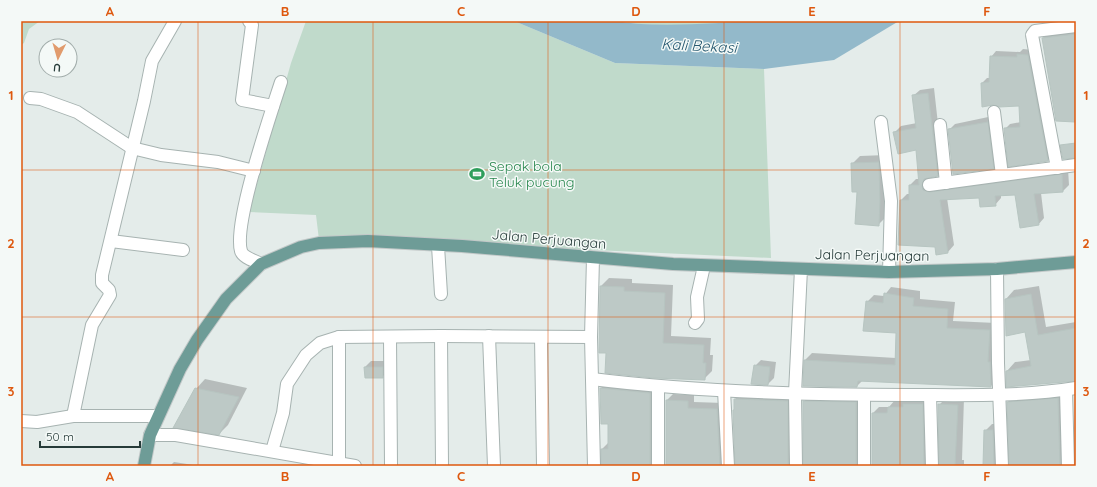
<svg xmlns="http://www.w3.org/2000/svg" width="1097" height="487" font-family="Quicksand,sans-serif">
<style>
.green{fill:#c0dacb}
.water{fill:#93b9ca}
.shadow{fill:#0003}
.building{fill:#bdc9c6;stroke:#b7c5c1}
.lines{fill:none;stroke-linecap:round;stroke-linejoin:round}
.minor-casing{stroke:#a7b3b1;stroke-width:14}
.major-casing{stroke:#c2c8c8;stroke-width:14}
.minor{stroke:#fff;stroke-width:12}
.major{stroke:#6e9c97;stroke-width:12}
.grid{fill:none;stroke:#de580e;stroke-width:1;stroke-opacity:0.55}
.labels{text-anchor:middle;stroke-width:3;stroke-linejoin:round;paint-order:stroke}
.leisure-label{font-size:14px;fill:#27864d;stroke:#f4f9f7;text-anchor:start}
.street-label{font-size:14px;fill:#263b39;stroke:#f4f9f7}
.water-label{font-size:15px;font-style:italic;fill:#275970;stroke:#f4f9f7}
.neatline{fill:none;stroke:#de580e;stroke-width:1.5}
.grid-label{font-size:13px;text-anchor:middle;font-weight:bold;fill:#de580e}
</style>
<rect width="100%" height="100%" fill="#e4ecea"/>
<g class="green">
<path d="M21 21H40L29 29 24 43 21 45Z"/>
<path d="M306 21H514L615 63 764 69 771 258 572 249 550 254 319 240 316 215 249 212 291 63Z"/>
<path d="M615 21H760C713 25 663 29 615 21Z"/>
</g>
<path class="water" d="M514 21H615C664 29 713 22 762 21 807 20 853 21 899 21L834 60 764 69 615 63Z"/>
<g class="shadow">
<path d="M1076 29V121L1057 120 1043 38 1049 32Z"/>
<path d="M1023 49 1033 50 1053 155 1048 160 1005 129 1010 124 1021 122 1020 105 982 83 987 78H990L991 57 996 51 1020 52Z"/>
<path d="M934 88 943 169 937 175 928 177 927 180 1068 169 1069 185 1063 191 1041 193 1044 218 1038 225 1016 194 1001 195V198L995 205 980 197 947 198 954 245 948 252 936 246 901 200 907 194H910V185L916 179H920L917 149 894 133 901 126 917 123 913 96 920 90Z"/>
<path d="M993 116 999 162 993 168 949 130 955 124Z"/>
<path d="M886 155V217L878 225 858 191 852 164 860 156Z"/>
<path d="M609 278 632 279V283L673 285 671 336 711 338 710 355H713L712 371 704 379 607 352 601 286Z"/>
<path d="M1039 286 1046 327 1076 322V380L1007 371 1015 362 1031 360 1026 331 1006 299 1014 290Z"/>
<path d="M891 287 920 291V299L955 302 953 321 996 323 998 379 991 386 863 380 857 386 805 360 812 353 896 358 898 333 867 302 874 295 884 296Z"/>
<path d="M761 360 776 362 774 378 768 384 755 366Z"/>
<path d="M371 361H388V371L382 377 365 367Z"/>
<path d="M205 379 247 388 228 425 219 434 196 389Z"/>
<path d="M607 381 657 386 662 466H602V449L609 442V423L601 388Z"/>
<path d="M742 392 794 394 800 466H736L734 410 735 399Z"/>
<path d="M1064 392 1069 466H1010L1008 402 1015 395Z"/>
<path d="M673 394 694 395V402L724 403 731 466H666V401Z"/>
<path d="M810 395 863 396 868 466H804V402Z"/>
<path d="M929 398 936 466H872V414L879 407H889L895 400Z"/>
<path d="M946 398H964L962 460H964V464H984L985 431 992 424H1000L1006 466H940L939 405Z"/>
<path d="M174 462 200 466H170Z"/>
</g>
<g class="building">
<path d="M1076 34 1075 122 1056 121 1042 38Z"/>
<path d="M1017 54 1028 55 1048 161 1008 167 1004 128 1020 127 1019 106 999 107 993 105 982 107 981 83 989 82 990 56 1017 57Z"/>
<path d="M928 93 938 176 924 179 922 186 923 190 930 192 1062 174 1063 192 1034 194 1039 225 1020 228 1015 195 995 196 996 206 980 207 979 198 940 200 948 253 936 255 935 247 898 245 900 200H909V185H919L916 150 898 154 893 132 916 128 912 95Z"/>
<path d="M988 122 994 169 953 174 948 129Z"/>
<path d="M1076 143V158L1063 159 1060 145Z"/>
<path d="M879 162 880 201 879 226 855 224 857 192H852L851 163Z"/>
<path d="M600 286 624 287V291L665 293 663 343 704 345 703 363H706L705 380 654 378 605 373 606 353H599Z"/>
<path d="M884 293 914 298 913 306 948 309 947 328 990 330 988 362H990L991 387 858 381 857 387 803 386 804 360 895 365 896 333 863 331 866 301 883 303Z"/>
<path d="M1031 294 1038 335 1076 328V381L1006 387V371L1031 366 1025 332 1006 336 1005 299Z"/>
<path d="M754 365 770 367 768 385 751 384Z"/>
<path d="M364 367H383V378H365Z"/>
<path d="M195 388 239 397 219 435 173 428Z"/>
<path d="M600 388 650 393V466H601V449H608V424H601Z"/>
<path d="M1058 398 1060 466H1009L1007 402Z"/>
<path d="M734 399 788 401V466H735L733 410H734Z"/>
<path d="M666 400 688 401V408L717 409 720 466H666Z"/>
<path d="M803 401 856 402V466H803Z"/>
<path d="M903 404H923L924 466H872V413H887L888 407H903Z"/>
<path d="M938 404 958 405 955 466H939Z"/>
<path d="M984 430H993L994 466H983Z"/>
</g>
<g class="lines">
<g class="minor-casing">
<g id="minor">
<path d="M249 21 252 25 242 100 273 106"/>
<path d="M30 98 41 99 77 112 132 148 161 155 218 162 254 171"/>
<path d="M994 112 1002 175"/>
<path d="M881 122 891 201 889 272"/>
<path d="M940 125 946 183"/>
<path d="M1057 168 1032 35 1035 31 1076 26"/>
<path d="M929 185 1076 165"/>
<path d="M111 241 183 250"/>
<path d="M438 246 441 294"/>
<path d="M261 264C256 261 243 258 241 251 233 223 271 113 281 82"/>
<path d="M997 269 998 363 1002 466"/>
<path d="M695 323 698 319 697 297 704 266"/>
<path d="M441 336 442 466"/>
<path d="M489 336 494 466"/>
<path d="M339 337V463"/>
<path d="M390 337 391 466"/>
<path d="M541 337 543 466"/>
<path d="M591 337 593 258"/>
<path d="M592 379C696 392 802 395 907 395 963 395 1020 397 1076 388"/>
<path d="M658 387V466"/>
<path d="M1066 390 1068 466"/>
<path d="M724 391 728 466"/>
<path d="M864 395V466"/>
<path d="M930 395 932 466"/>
<path d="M73 416 92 325 110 295 109 290 102 283V275L144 101 152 61 175 21"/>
<path d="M21 421 37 422 73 416H158"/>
<path d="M150 435H176L355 466"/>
<path d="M272 451 283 413 287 384 306 355 320 343 339 337 441 336 591 337 594 466"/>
<path d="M796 466 795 393 801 269"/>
</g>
</g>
<g class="major-casing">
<path id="major" d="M144 466 150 435 180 369 197 340 226 299 261 264 301 247 319 243 368 241 462 246 673 264 889 272 997 269 1076 262"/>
</g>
<use href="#minor" class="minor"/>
<use href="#major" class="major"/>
</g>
<path class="grid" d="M198 21V466M373 21V466M548 21V466M724 21V466M900 21V466M21 170H1076M21 317H1076"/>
<defs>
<g id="stadium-bare" transform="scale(1.2)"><path d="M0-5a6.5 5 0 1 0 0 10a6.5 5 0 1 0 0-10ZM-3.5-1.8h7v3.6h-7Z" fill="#2e9e5b" stroke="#f4f9f7" stroke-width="2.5" paint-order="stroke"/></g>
</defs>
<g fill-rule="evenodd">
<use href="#stadium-bare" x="477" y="174"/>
</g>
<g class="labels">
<g class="leisure-label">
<text x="489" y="171">Sepak bola<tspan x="489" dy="16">Teluk pucung</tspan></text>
</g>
<g class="street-label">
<text transform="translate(549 239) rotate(5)" y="5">Jalan Perjuangan</text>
<text transform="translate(872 255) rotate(1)" y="5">Jalan Perjuangan</text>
</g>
<g class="water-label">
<text transform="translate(699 46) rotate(3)" y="5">Kali Bekasi</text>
</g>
</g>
<rect width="1097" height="487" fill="none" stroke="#f4f9f7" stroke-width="44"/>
<g transform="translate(58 58) rotate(185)"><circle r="19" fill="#f4f9f7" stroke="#a2adab"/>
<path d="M0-3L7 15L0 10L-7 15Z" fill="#e19b6d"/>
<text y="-6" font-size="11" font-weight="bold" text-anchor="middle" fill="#263b39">U</text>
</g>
<path d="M40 441v6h100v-6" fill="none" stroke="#263b39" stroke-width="2"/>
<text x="46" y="441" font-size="12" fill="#263b39" stroke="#f4f9f7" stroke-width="3" paint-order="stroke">50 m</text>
<rect x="22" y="22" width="1053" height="443" class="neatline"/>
<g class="grid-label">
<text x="110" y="16">A</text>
<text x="285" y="16">B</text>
<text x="461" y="16">C</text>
<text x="636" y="16">D</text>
<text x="812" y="16">E</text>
<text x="987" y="16">F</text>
<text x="11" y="100">1</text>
<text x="1086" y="100">1</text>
<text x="11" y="248">2</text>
<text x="1086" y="248">2</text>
<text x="11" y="396">3</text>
<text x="1086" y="396">3</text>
<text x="110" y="481">A</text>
<text x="285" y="481">B</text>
<text x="461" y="481">C</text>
<text x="636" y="481">D</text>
<text x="812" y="481">E</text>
<text x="987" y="481">F</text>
</g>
</svg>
